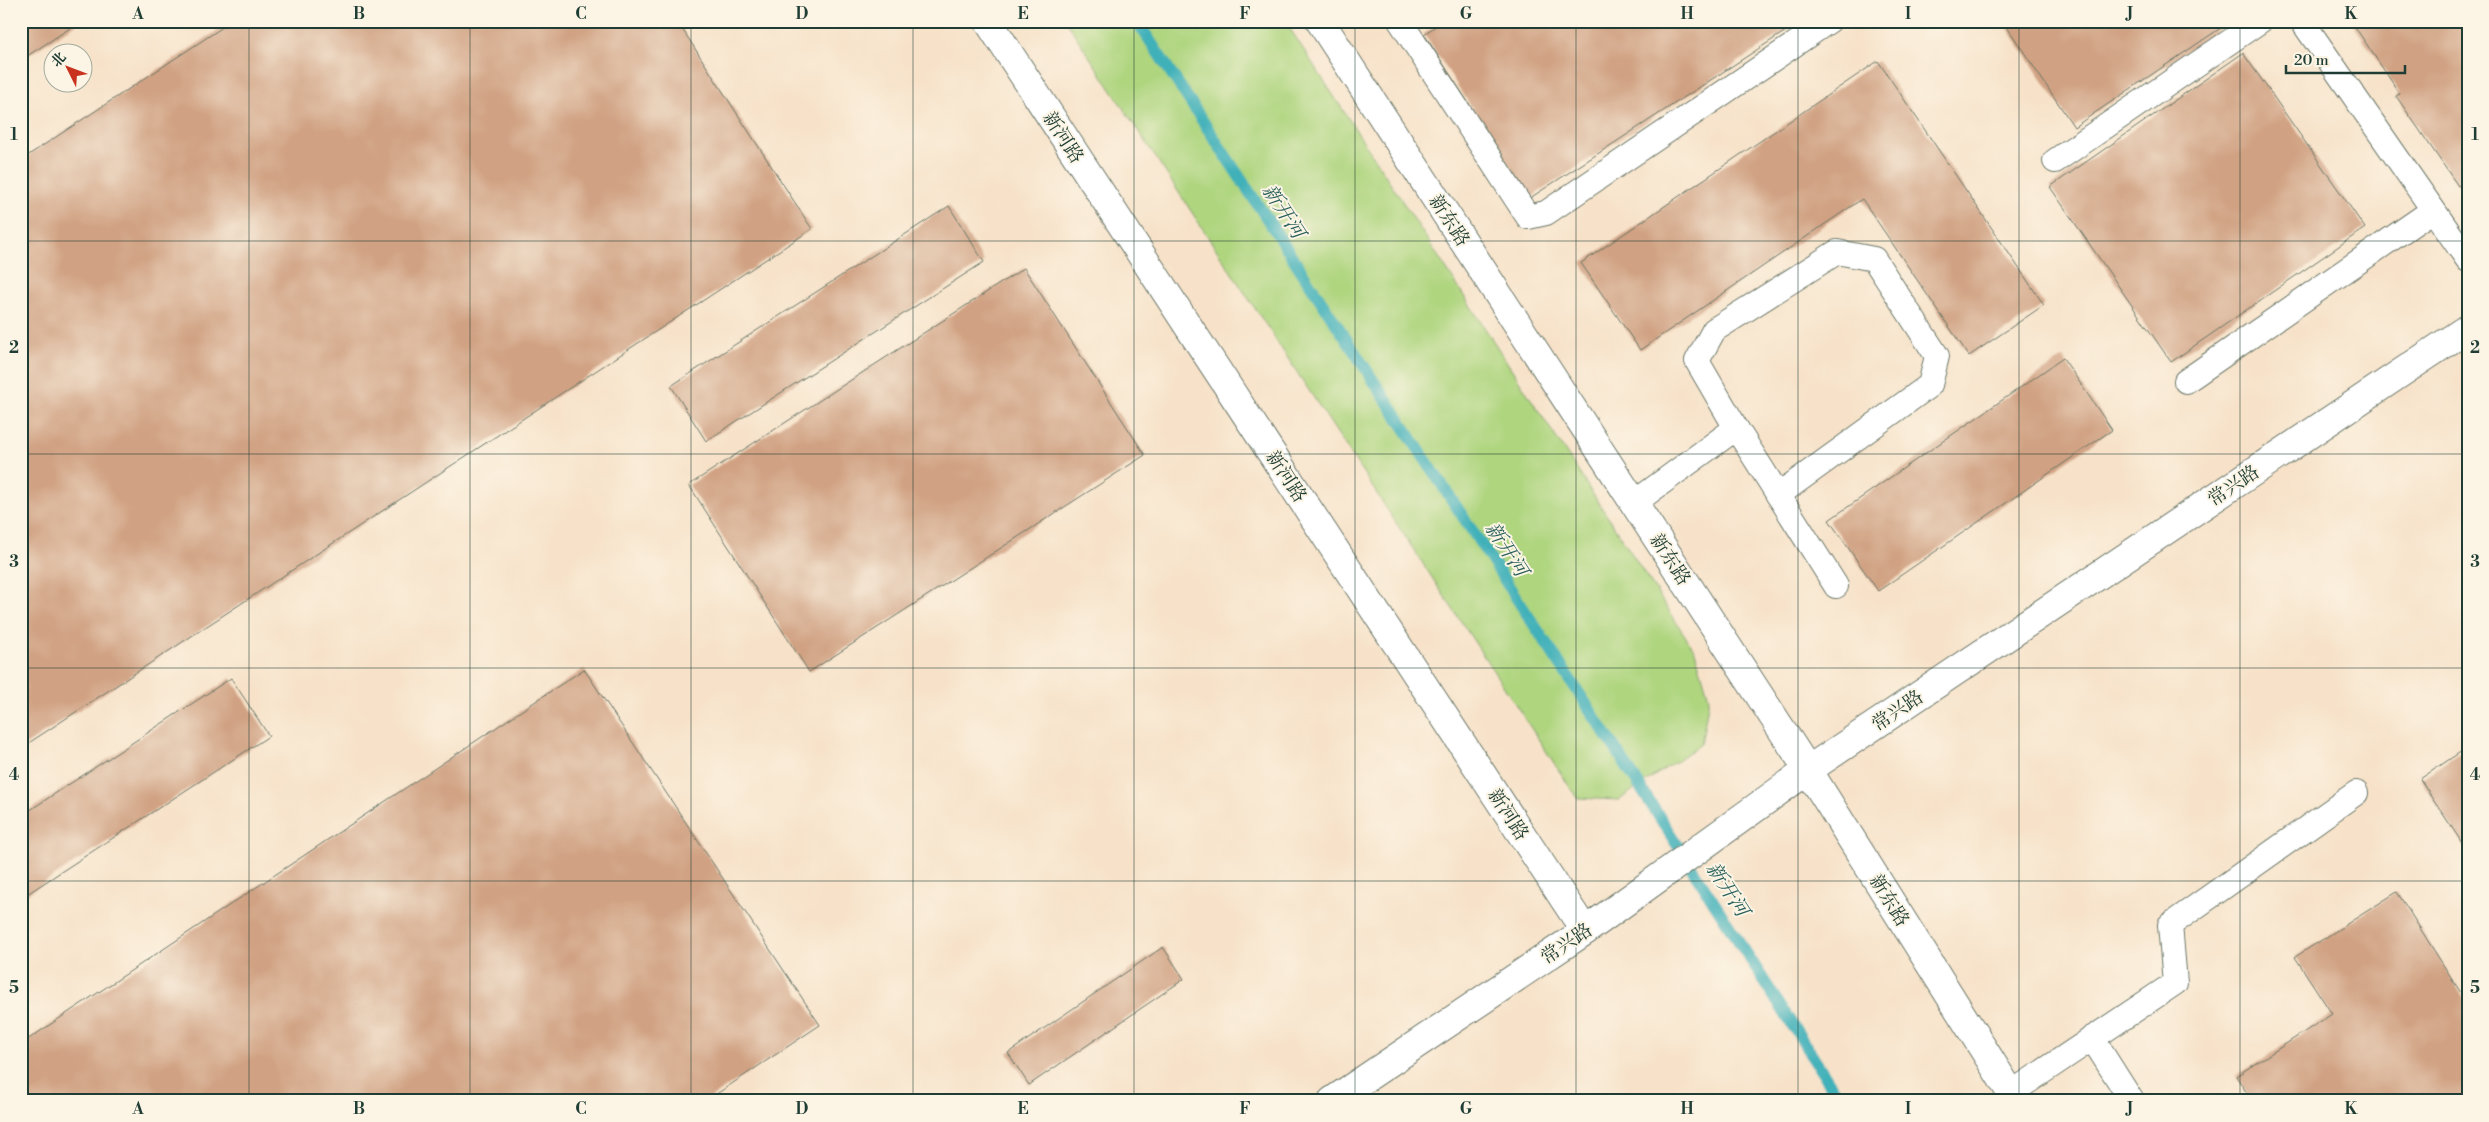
<svg xmlns="http://www.w3.org/2000/svg" width="2489" height="1122" font-family="'Libre Bodoni','Noto Serif SC',serif">
<style>
.green{fill:#afd57f;stroke:#67895a}
.lines{fill:none;stroke-linecap:round;stroke-linejoin:round}
.stream{stroke:#40b0b9;stroke-width:12}
.building{fill:#d0a182}
.lane-casing{stroke:#6b7768;stroke-width:26}
.street-casing{stroke:#6b7768;stroke-width:30}
.secondary-casing{stroke:#6b7768;stroke-width:30}
.lane{stroke:#fff;stroke-width:24}
.street{stroke:#fff;stroke-width:28}
.secondary{stroke:#fff;stroke-width:28}
.grid{fill:none;stroke:#1f3d34;stroke-width:1;stroke-opacity:0.55}
.labels{text-anchor:middle;stroke-width:4;stroke-linejoin:round;paint-order:stroke}
.street-label{font-size:19px;fill:#1f3d34;stroke:#fcf5e5}
.water-label{font-size:20px;font-style:italic;fill:#29605c;stroke:#fcf5e5}
.neatline{fill:none;stroke:#1f3d34;stroke-width:2}
.grid-label{font-size:16px;text-anchor:middle;font-weight:bold;fill:#1f3d34}
</style>
<rect width="100%" height="100%" fill="#fcf5e5"/>
<filter id="ink" filterUnits="userSpaceOnUse"><feTurbulence type="fractalNoise" baseFrequency=".02" numOctaves="2"/><feDisplacementMap in="SourceGraphic" scale="10" xChannelSelector="R" yChannelSelector="G"/><feConvolveMatrix kernelMatrix="1 2 1 2 8 2 1 2 1" color-interpolation-filters="sRGB"/></filter>
<filter id="wash" filterUnits="userSpaceOnUse"><feTurbulence type="fractalNoise" baseFrequency=".0096" numOctaves="4" result="noise"/><feDisplacementMap in="SourceGraphic" scale="20" xChannelSelector="R" yChannelSelector="G"/><feGaussianBlur stdDeviation="1.12" result="paint"/><feColorMatrix in="noise" values="0 0 0 0 0 0 0 0 0 0 0 0 0 0 0 0 0 1.4 0 .05"/><feComposite in="paint" operator="in"/></filter>
<g filter="url(#wash)">
<rect width="100%" height="100%" fill="#f7e2c9"/>
<path class="green" d="M1066 21H1285L1695 651 1709 698 1701 744 1619 800 1577 798Z"/>
<g class="lines">
<path class="stream" d="M1137 21 1619 754 1841 1101"/>
</g>
<g id="blocks">
<g class="building">
<path d="M21 21H81L21 60Z"/>
<path d="M232 21H677L812 229 21 748V160Z"/>
<path d="M1443 21H1801L1530 198 1424 34Z"/>
<path d="M2003 21H2231L2074 127Z"/>
<path d="M2351 21H2468V180L2458 186 2396 96 2400 94Z"/>
<path d="M2243 53 2365 228 2171 362 2050 187Z"/>
<path d="M1878 61 2044 305 1969 356 1862 199 1640 350 1581 263Z"/>
<path d="M949 206 984 262 706 441 671 386Z"/>
<path d="M1024 268 1145 455 809 672 689 485Z"/>
<path d="M2063 358 2112 430 1878 591 1829 520Z"/>
<path d="M584 669 820 1025 706 1101H21V1044Z"/>
<path d="M231 678 269 736 21 898V816Z"/>
<path d="M2468 747V852L2420 779Z"/>
<path d="M2397 892 2468 1004V1101H2252L2236 1076 2332 1014 2295 957Z"/>
<path d="M1163 947 1184 979 1029 1085 1008 1053Z"/>
</g>
</g>
</g>
<g filter="url(#ink)">
<use href="#blocks" fill-opacity="0" stroke="#6b7768" stroke-width="1"/>
<g class="lines">
<g class="lane-casing">
<g id="lane">
<path d="M1400 21 1528 217 1546 213 1829 21"/>
<path d="M2302 21 2468 260"/>
<path d="M2055 161 2260 21"/>
<path d="M2186 381 2433 210"/>
<path d="M1736 428 1697 361 1714 330 1837 252 1874 259 1937 356 1930 385 1778 495"/>
<path d="M1634 503 1736 428 1836 586"/>
<path d="M2092 1038 2132 1101"/>
<path d="M2011 1093 2175 983 2170 925 2356 793"/>
</g>
</g>
<g class="street-casing">
<path id="street" d="M1808 770 2016 1101"/>
</g>
<g class="secondary-casing">
<g id="secondary">
<path d="M988 21 1585 931"/>
<path d="M1320 21 1808 770"/>
<path d="M1332 1101 1585 931 1808 770 2468 328"/>
</g>
</g>
<use href="#lane" class="lane"/>
<use href="#street" class="street"/>
<use href="#secondary" class="secondary"/>
</g>
</g>
<path class="grid" d="M249 21V1101M470 21V1101M691 21V1101M913 21V1101M1134 21V1101M1355 21V1101M1576 21V1101M1798 21V1101M2019 21V1101M2240 21V1101M21 241H2468M21 454H2468M21 668H2468M21 881H2468"/>
<g class="labels">
<g class="street-label">
<text transform="translate(1064 137) rotate(57)" y="7">新河路</text>
<text transform="translate(1450 220) rotate(57)" y="7">新东路</text>
<text transform="translate(1287 476) rotate(57)" y="7">新河路</text>
<text transform="translate(2233 485) rotate(-34)" y="7">常兴路</text>
<text transform="translate(1671 559) rotate(57)" y="7">新东路</text>
<text transform="translate(1897 710) rotate(-34)" y="7">常兴路</text>
<text transform="translate(1509 814) rotate(57)" y="7">新河路</text>
<text transform="translate(1890 900) rotate(58)" y="7">新东路</text>
<text transform="translate(1566 943) rotate(-34)" y="7">常兴路</text>
</g>
<g class="water-label">
<text transform="translate(1284 211) rotate(57)" y="7">新开河</text>
<text transform="translate(1507 549) rotate(57)" y="7">新开河</text>
<text transform="translate(1728 889) rotate(57)" y="7">新开河</text>
</g>
</g>
<rect width="2489" height="1122" fill="none" stroke="#fcf5e5" stroke-width="55"/>
<g transform="translate(68 68) rotate(312)"><circle r="24" fill="#fcf5e5" stroke="#a4ab9e"/>
<path d="M0-4L9 19L0 12L-9 19Z" fill="#c8321e"/>
<text y="-8" font-size="14" font-weight="bold" text-anchor="middle" fill="#1f3d34">北</text>
</g>
<path d="M2286 65v8h119v-8" fill="none" stroke="#1f3d34" stroke-width="2.5"/>
<text x="2294" y="65" font-size="15" fill="#1f3d34" stroke="#fcf5e5" stroke-width="4" paint-order="stroke">20 m</text>
<rect x="28" y="28" width="2434" height="1066" class="neatline"/>
<g class="grid-label">
<text x="138" y="19">A</text>
<text x="359" y="19">B</text>
<text x="581" y="19">C</text>
<text x="802" y="19">D</text>
<text x="1023" y="19">E</text>
<text x="1245" y="19">F</text>
<text x="1466" y="19">G</text>
<text x="1687" y="19">H</text>
<text x="1908" y="19">I</text>
<text x="2130" y="19">J</text>
<text x="2351" y="19">K</text>
<text x="14" y="140">1</text>
<text x="2475" y="140">1</text>
<text x="14" y="353">2</text>
<text x="2475" y="353">2</text>
<text x="14" y="567">3</text>
<text x="2475" y="567">3</text>
<text x="14" y="780">4</text>
<text x="2475" y="780">4</text>
<text x="14" y="993">5</text>
<text x="2475" y="993">5</text>
<text x="138" y="1114">A</text>
<text x="359" y="1114">B</text>
<text x="581" y="1114">C</text>
<text x="802" y="1114">D</text>
<text x="1023" y="1114">E</text>
<text x="1245" y="1114">F</text>
<text x="1466" y="1114">G</text>
<text x="1687" y="1114">H</text>
<text x="1908" y="1114">I</text>
<text x="2130" y="1114">J</text>
<text x="2351" y="1114">K</text>
</g>
</svg>
